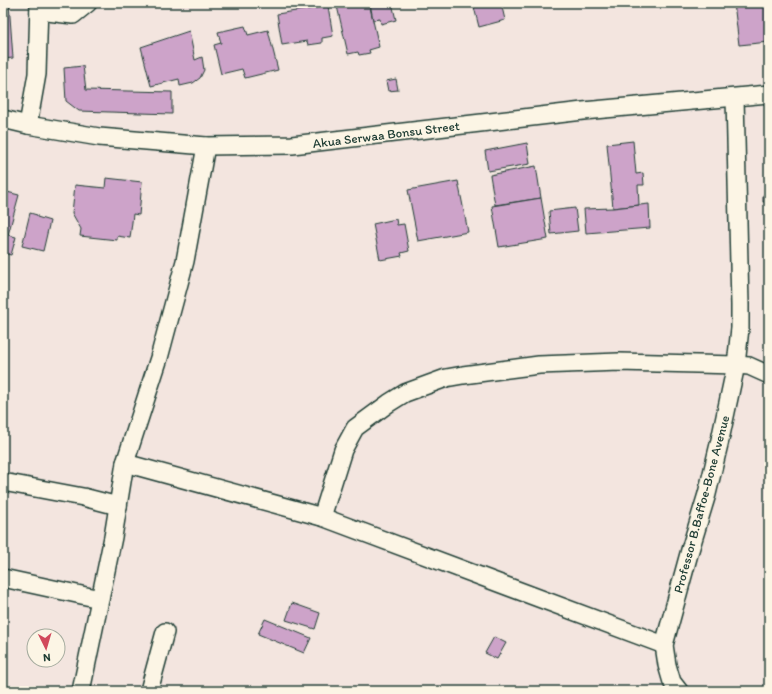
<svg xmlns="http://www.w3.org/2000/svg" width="772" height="694" font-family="Itim,sans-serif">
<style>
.building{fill:#cda3c9;stroke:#1f3d34}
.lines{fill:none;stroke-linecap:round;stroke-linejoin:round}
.minor-casing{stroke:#1f3d34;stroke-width:20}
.minor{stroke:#fcf5e5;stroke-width:17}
.labels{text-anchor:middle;stroke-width:3;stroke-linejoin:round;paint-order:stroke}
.street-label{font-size:13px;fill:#1f3d34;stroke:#fcf5e5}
</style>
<rect width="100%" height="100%" fill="#f3e5df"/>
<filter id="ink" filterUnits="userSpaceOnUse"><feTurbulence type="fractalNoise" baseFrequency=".025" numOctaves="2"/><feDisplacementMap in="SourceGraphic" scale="8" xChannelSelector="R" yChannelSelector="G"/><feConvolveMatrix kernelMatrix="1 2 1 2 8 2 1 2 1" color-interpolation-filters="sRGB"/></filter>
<g filter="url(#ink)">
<g class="building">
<path d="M3 3H9L13 58 3 59Z"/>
<path d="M353 3H369L379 47 369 50 370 53 359 55 358 52 348 54 337 6Z"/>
<path d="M370 3H392L396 20 381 24 380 19 373 20Z"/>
<path d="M473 3H501L505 20 479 27Z"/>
<path d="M734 3H769V42L739 45Z"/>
<path d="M328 6 333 36 322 38V43L308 45 307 41 282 45 277 14Z"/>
<path d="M245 26 248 35 268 30 278 70 245 78 242 69 221 74 214 45 221 43 218 32Z"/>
<path d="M189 31 195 60 202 57 204 70 200 78 193 83 180 86 179 79 151 86 141 47Z"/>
<path d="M83 66 86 90 172 92V114L79 111 66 101 64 68Z"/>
<path d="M396 79 398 90 388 91 386 81Z"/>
<path d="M633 141 636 174 643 173 644 185H638L639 205 613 208 607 144Z"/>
<path d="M527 143 530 164 488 171 485 151Z"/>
<path d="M536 166 541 198 495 205 490 175Z"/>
<path d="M106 178 142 182 139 215 133 214 130 238 117 236V240L80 236 81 229 72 213 75 185 105 188Z"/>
<path d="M458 181 468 232 418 241 408 190Z"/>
<path d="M3 191 19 195 8 235 16 237 11 255 3 253Z"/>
<path d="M763 195H769V201L763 202Z"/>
<path d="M541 198 548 239 499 247 492 206Z"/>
<path d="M649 204 650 228 586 233 584 209 613 208Z"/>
<path d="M575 208 578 231 551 234 549 211Z"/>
<path d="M30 213 37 215V217L50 221 43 251 22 246Z"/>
<path d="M396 219 397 225 404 224 409 251 401 253 402 256 380 260 373 224Z"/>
<path d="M292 603 320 613 315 629 286 620Z"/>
<path d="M265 619 311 638 304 653 258 634Z"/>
<path d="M494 637 506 643 497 659 485 653Z"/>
</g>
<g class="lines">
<g class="minor-casing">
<g id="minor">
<path d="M39 11 73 15 88 3"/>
<path d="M3 119 28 125 99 137 206 146 292 145 583 111 769 94"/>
<path d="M28 125 37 74 39 3"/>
<path d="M125 463 322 517 664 645"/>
<path d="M3 482 83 497 118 506"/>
<path d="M322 517 343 450 355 428 389 403 405 393 446 378 463 375 539 365 619 362 736 365 749 366 769 375"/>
<path d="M3 578 100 599"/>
<path d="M81 691 113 537 125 463 159 358 185 261 206 146"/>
<path d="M150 691V687L165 632"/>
<path d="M679 691 672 682 667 665 664 645 690 550 707 494 720 440 736 365 740 328V305L735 98"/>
</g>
</g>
<use href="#minor" class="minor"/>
</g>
</g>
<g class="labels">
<g class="street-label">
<text transform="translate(386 134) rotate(-7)" y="5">Akua Serwaa Bonsu Street</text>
<text transform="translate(701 504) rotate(-75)" y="5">Professor B.Baffoe-Bone Avenue</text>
</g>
</g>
<rect width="772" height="694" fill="none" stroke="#fcf5e5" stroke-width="16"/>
<rect x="8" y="8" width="756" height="678" fill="none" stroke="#1f3d34" stroke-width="1.5" filter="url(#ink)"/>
<g transform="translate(46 648) rotate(175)"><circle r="19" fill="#fcf5e5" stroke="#a4ab9e"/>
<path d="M0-3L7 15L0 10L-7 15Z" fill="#d1495b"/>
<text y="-6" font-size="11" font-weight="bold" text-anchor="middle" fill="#1f3d34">N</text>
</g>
</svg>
